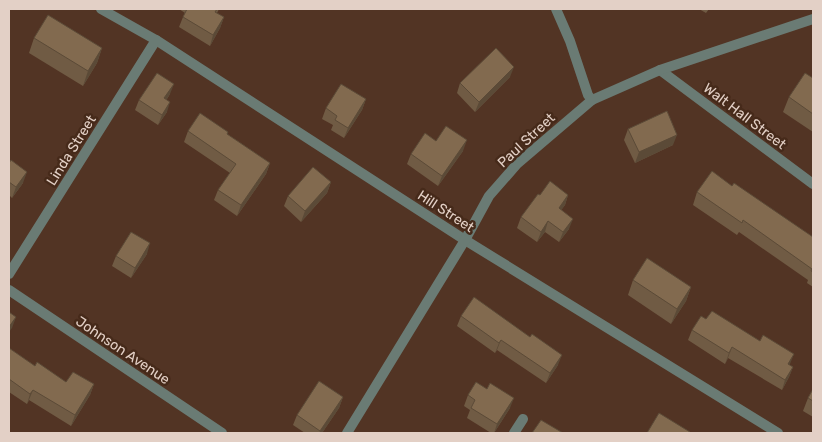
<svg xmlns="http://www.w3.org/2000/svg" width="822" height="442" font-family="Rubik,sans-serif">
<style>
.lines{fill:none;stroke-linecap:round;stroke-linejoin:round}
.minor{stroke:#6a7b74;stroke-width:10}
.wall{fill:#705b44}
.shaded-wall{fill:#5b4a37}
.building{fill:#826a4f;stroke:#5b4a37}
.labels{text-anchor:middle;stroke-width:5;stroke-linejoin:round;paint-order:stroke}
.street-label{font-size:14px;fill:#e3d0c6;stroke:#462a1a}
</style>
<rect width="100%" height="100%" fill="#523424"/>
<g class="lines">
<g class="minor">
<path d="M101 9 156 40 465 240 778 433"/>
<path d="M556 9 570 41 588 95 592 100"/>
<path d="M660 70 813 184"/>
<path d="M9 274 156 40"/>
<path d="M9 290 222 433"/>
<path d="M347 433 465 240 489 196 517 164 592 100 660 70 813 19"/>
<path d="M514 433 523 419"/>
</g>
</g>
<g class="wall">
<path d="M179 9H219L217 13 224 17 220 28 210 46 179 27 183 17 185 13Z"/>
<path d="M699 9H709L706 13Z"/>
<path d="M34 38 102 48 97 63 83 86 29 53Z"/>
<path d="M510 77 475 112 457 93 460 83Z"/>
<path d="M813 78V132L783 112 789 97Z"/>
<path d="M170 94 167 99V112L158 125 135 110 139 100Z"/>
<path d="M366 99 362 110 344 138 331 130 333 125 322 119 326 108Z"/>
<path d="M628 129 673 145 635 163 624 140Z"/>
<path d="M188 131 228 132 227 134 270 163 266 174 237 216 214 200 218 190 230 173 184 142Z"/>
<path d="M436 141 463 151 438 186 407 164 411 154Z"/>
<path d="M9 163 23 183 12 198 9 195Z"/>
<path d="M331 182 327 193 301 222 284 206 288 196Z"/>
<path d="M732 186 813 237V287L807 283 808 280 739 232 737 235 693 205 697 192Z"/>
<path d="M540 195H568L565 205 561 210 569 229 559 242 545 232 537 242 517 228 521 217Z"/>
<path d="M147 254 131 278 112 266 116 256Z"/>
<path d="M633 280 691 287 686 301 671 324 628 295Z"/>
<path d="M461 316 558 365 546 383 497 350 495 353 457 326Z"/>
<path d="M692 330 790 365 793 367 789 377 782 390 728 358 725 364 688 340Z"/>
<path d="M9 348 35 366 66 382 94 384 90 395 71 426 29 400 27 404 9 392Z"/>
<path d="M813 389V417L803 411 808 398Z"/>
<path d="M468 395 510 408 494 433H491L467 418 470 410 464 406Z"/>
<path d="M343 397 339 408 322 433H305L293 425 297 415Z"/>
</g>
<g class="shaded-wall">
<path d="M224 17 220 28 210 46 213 35Z"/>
<path d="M102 48 97 63 83 86 88 71Z"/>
<path d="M514 67 510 77 475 112 479 102Z"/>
<path d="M174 84 170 94 161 108 164 98Z"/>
<path d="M366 99 362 110 344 138 348 128Z"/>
<path d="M170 102 167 112 158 125 162 115Z"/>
<path d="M677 135 673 145 635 163 639 152Z"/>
<path d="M467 140 463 151 438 186 442 176Z"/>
<path d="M270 163 266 174 237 216 241 205Z"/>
<path d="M27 172 23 183 12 198 16 187Z"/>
<path d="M331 182 327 193 301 222 305 211Z"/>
<path d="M568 195 565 205 555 219 559 208Z"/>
<path d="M573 219 569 229 559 242 563 232Z"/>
<path d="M548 221 545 232 537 242 541 232Z"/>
<path d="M150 243 147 254 131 278 135 268Z"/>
<path d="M691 287 686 301 671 324 677 309Z"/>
<path d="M16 317 12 328 9 332V327Z"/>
<path d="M501 340 497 350 495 353 499 343Z"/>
<path d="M732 347 728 358 725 364 729 353Z"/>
<path d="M794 354 790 364 784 374 788 364Z"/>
<path d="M562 355 558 365 546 383 550 373Z"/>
<path d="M793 367 789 377 782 390 785 380Z"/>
<path d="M94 384 90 395 71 426 75 415Z"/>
<path d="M33 390 29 400 27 404 30 394Z"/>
<path d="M343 397 339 408 322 433H319L320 431Z"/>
<path d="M514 398 510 408 494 433 497 424Z"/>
</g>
<g class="building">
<path d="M187 9H217L215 12 224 17 213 35 183 17Z"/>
<path d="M48 15 102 48 88 71 34 38Z"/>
<path d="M496 48 514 67 479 102 460 83Z"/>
<path d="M157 73 174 84 164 98 170 102 162 115 139 100Z"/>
<path d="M805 73 813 78V114L789 97Z"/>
<path d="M341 84 366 99 348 128 335 120 337 116 326 108Z"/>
<path d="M667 111 677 135 639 152 628 129Z"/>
<path d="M200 113 228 132 227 134 270 163 241 205 218 190 236 164 188 131Z"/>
<path d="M446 126 467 140 442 176 411 154 425 133 436 141Z"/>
<path d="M11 160 27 172 16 187 9 182V163Z"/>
<path d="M313 167 331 182 305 211 288 196Z"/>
<path d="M712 171 732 186 734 183 813 237V272L811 271 812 269 743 220 742 223 697 192Z"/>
<path d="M550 181 568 195 559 208 573 219 563 232 548 221 541 232 521 217 538 194 540 195Z"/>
<path d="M131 232 150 243 135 268 116 256Z"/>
<path d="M647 258 691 287 677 309 633 280Z"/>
<path d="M474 297 530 337 532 334 562 355 550 373 501 340 499 343 461 316Z"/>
<path d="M712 311 760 341 763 335 794 354 788 364 793 367 785 380 732 347 729 353 692 330 701 316 706 319Z"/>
<path d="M9 312 16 317 9 327Z"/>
<path d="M9 348 35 366 37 362 66 382 73 372 94 384 75 415 33 390 30 394 9 379Z"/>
<path d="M319 381 343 397 320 431 297 415Z"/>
<path d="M476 382 487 389 490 383 514 398 497 424 471 408 475 400 468 395Z"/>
<path d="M813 389V401L808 398Z"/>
<path d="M659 413 690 432 689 433H647Z"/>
<path d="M541 420 563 433H532Z"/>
</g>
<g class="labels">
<g class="street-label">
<text transform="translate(745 116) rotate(37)" y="5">Walt Hall Street</text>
<text transform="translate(526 140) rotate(-43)" y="5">Paul Street</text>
<text transform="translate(71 150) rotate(-58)" y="5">Linda Street</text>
<text transform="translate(446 211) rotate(33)" y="5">Hill Street</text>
<text transform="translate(123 350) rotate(34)" y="5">Johnson Avenue</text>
</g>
</g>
<rect width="822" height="442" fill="none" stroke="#e3d0c6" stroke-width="20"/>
</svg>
